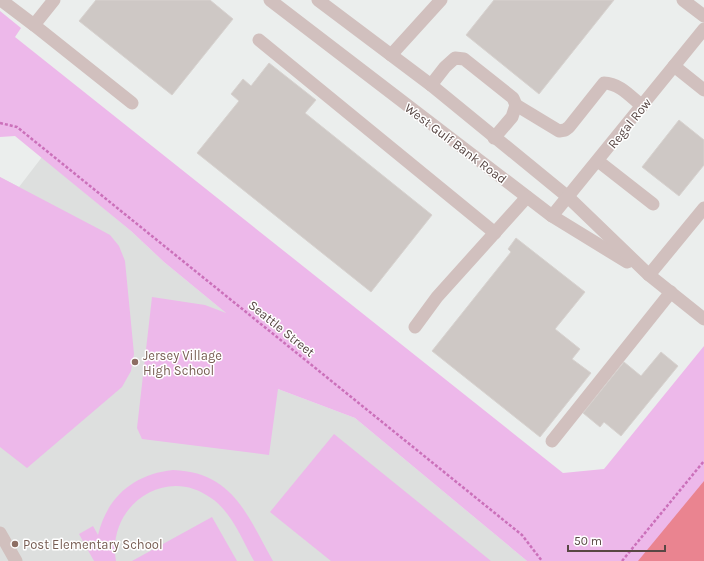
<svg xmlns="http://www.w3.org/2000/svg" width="704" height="561" font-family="Karla,sans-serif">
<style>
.education{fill:#dddfde}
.green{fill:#edb8ea}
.water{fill:#ea8490}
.building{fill:#cec8c5;stroke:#d7d2cf}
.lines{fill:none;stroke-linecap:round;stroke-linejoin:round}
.path{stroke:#cb70ba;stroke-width:2.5;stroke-dasharray:3 2;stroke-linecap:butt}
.minor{stroke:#d1c0be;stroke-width:13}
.education-dot{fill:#8d6e63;stroke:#fff;stroke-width:1.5}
.labels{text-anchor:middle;stroke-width:3;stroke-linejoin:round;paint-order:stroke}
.street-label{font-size:13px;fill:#584744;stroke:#fff}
.education-label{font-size:13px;fill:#785e54;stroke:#fff;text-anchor:start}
</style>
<rect width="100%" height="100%" fill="#ebeeed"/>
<path class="education" d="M42 157 131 231 164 262 242 326 278 389 355 418 527 561H0V177L19 187Z"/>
<g class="green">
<path d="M0 11 21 28 15 37 563 473 604 469 704 346V561H527L355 418 278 389 269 455 142 439 137 428 152 297 205 305 226 313 164 262 131 231 15 136 0 137Z"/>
<path d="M0 177 99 229 110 235 119 246 125 261 134 354 131 371 122 387 27 468 0 447Z"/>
<path d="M334 434 491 561H331L270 512Z"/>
<path d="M173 470C233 472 247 515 273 561H254C242 540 232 512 211 498 165 464 106 507 116 561H94L79 534 93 526 98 535C107 497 134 474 173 470Z"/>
<path d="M212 517 237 561H132Z"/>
</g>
<path class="water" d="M704 481V561H638Z"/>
<g class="building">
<path d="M96 0H210L233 19 172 95 79 21Z"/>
<path d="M494 0H614L539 94 466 35Z"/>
<path d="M269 63 316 100 305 113 432 215 371 292 197 153 239 101 231 94 243 79 251 86Z"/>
<path d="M679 120 704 140V165L679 196 642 167Z"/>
<path d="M516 238 585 292 555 329 580 349 572 359 591 373 540 437 432 351 511 252 508 249Z"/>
<path d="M661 352 678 366 621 436 604 422 600 427 583 413 624 362 641 376Z"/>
</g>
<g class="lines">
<g class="path">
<path d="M0 123 17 127 522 535 542 561"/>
<path d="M622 561 704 461"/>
</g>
<g class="minor">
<path d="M1 0 34 25"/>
<path d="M54 0 34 25 132 103"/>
<path d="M270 0 552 216 627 262"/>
<path d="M318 0 431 85 568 197 649 275 704 319"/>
<path d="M683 0 704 16"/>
<path d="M259 40 495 233"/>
<path d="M391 55 441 0"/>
<path d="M674 66 704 90"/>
<path d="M431 85 445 67 455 58 464 59 513 98 516 105 512 117 494 138"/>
<path d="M516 105 559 131 565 130 569 127 604 83C619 83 631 97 642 106"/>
<path d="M598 161 653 204"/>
<path d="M552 216 704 29"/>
<path d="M649 275 704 208"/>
<path d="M415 327 437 297 527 197"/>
<path d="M552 441 671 292"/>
<path d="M0 533 16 561"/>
</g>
</g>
<g class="education-dot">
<circle cx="135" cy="362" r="4"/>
<circle cx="15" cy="544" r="4"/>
</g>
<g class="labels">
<g class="street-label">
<text transform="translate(629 123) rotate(-51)" y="5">Regal Row</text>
<text transform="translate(456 143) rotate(37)" y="5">West Gulf Bank Road</text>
<text transform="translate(282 328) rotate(39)" y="5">Seattle Street</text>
</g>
<g class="education-label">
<text x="143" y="360">Jersey Village<tspan x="143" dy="15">High School</tspan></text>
<text x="23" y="549">Post Elementary School</text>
</g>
</g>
<path d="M568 545v6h97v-6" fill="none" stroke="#584744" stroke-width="2"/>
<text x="574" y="545" font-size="12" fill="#584744" stroke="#ffffff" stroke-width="3" paint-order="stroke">50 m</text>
</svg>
